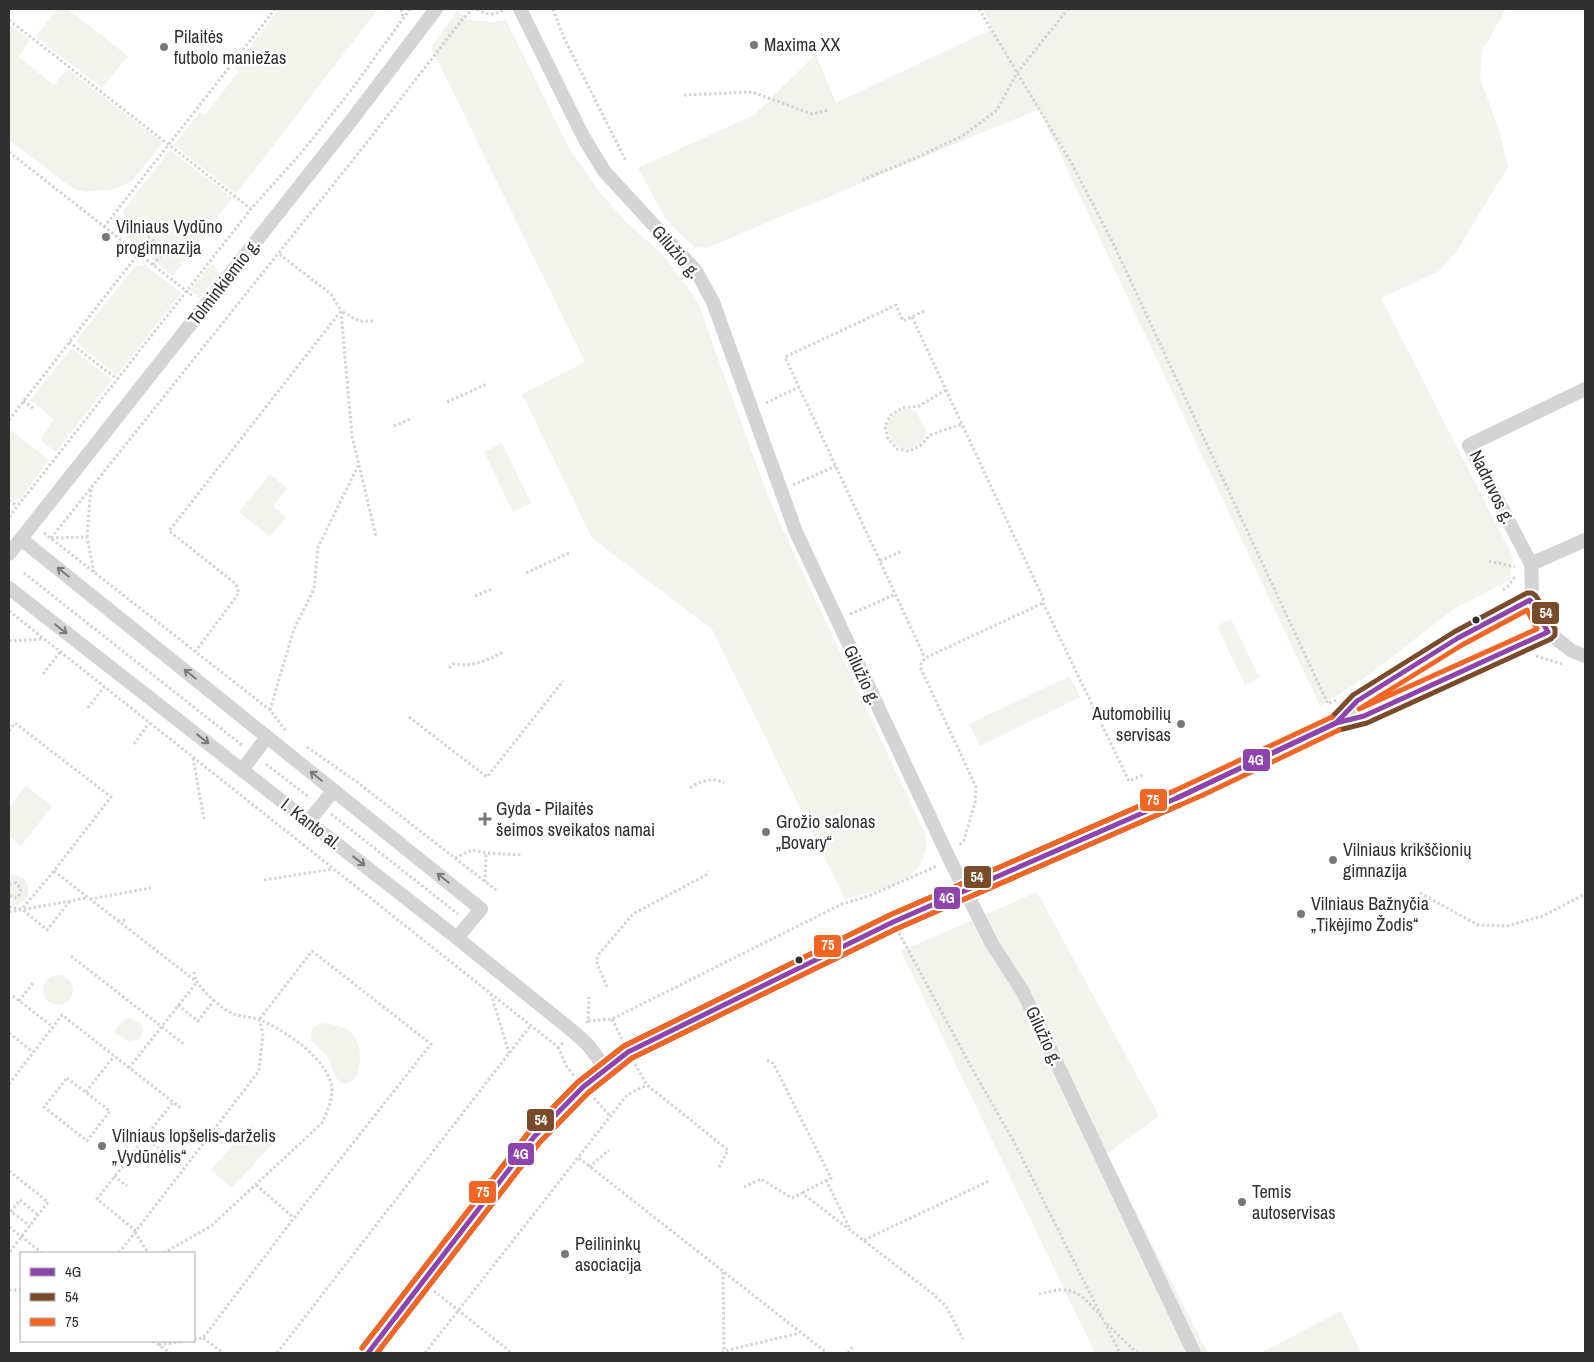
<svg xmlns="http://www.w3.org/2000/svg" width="1594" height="1362" font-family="'Archivo Narrow',sans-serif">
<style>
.green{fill:#f1f3ec}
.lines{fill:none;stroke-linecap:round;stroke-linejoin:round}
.path{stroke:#d4d4d4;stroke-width:3;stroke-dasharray:2.5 2.5;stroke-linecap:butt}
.minor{stroke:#d4d4d4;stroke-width:14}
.bus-1-casing{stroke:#fff;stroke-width:9}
.bus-2-casing{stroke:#fff;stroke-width:9}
.bus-3-casing{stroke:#fff;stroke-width:9}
.bus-1{stroke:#8e44ad;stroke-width:5}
.bus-2{stroke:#7a4b2a;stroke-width:5}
.bus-3{stroke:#f26522;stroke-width:5}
.oneway{stroke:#7a7a7a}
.poi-dot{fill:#787878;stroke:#fff;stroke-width:2}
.bus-dot{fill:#303030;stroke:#fff;stroke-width:2}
.labels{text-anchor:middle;stroke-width:5;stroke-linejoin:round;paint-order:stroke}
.poi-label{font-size:18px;fill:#303030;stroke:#fff;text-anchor:start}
.street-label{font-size:18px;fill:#303030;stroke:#fff}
.line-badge{stroke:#fff;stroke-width:2}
.badge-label{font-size:14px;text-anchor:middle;font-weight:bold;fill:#fff}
</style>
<rect width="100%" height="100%" fill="#fff"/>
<g class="green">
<path d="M57 9H67L128 56 102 88 36 37Z"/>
<path d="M279 9H378L236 194 174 145 200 112 205 115 239 71 234 67Z"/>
<path d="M983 9H1506L1482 51 1480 77 1499 131 1508 167 1456 252 1439 271 1381 298 1513 557 1510 580 1454 609 1363 679 1320 706 1039 109 706 248 694 247 666 219 638 168 754 115 816 54 836 103 992 29Z"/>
<path d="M457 11 468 20 492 22 506 20 569 148 598 190 627 223 662 254 697 300 770 502 926 836C926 841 926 847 925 852 918 886 873 891 845 899L712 629 592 538 522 394 585 362 431 47Z"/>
<path d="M9 24 30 40 18 57 54 85 67 69 163 143 132 181 115 189 85 192 72 188 9 140Z"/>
<path d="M170 150 232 198 173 276 132 243 123 211Z"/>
<path d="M212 263 217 269 218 275 200 298 190 290Z"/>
<path d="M145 265 181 293 117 375 78 344 76 341 135 266Z"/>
<path d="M71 349 74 350 112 380 56 452 44 443 41 438 54 419 30 400Z"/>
<path d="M909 409 916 411 927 433 919 445 906 449C893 446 887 438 888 424 892 414 898 410 909 409Z"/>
<path d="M9 429 49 460 20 499 13 500 9 496Z"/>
<path d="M502 443 531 503 513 512 484 452Z"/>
<path d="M270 474 287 488 273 506 286 517 270 537 239 512Z"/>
<path d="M1231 619 1260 678 1245 685 1217 626Z"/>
<path d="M1070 676 1080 697 980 746 969 724Z"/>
<path d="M26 786 52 806 21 846 9 836V808Z"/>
<path d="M12 875C26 876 32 886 26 899L16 905 9 904V876Z"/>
<path d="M1037 892 1159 1116 1106 1154 1208 1353H1095L901 951Z"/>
<circle cx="58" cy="990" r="15"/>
<path d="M130 1018 134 1019 141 1024 143 1033 138 1040 129 1042 114 1032 122 1021Z"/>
<path d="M322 1022C329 1024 339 1025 345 1028 372 1044 359 1095 339 1081 333 1076 333 1066 329 1060 325 1051 316 1047 311 1039L312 1029Z"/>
<path d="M251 1125 273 1143 232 1188 211 1170Z"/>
<path d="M1341 1311 1361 1353H1261Z"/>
</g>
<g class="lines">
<g class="path">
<path d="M401 9 403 18"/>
<path d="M477 9C487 16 495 15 505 9"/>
<path d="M553 9 564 38 626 161"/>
<path d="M979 9 1072 164 1112 241 1328 704 1336 700"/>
<path d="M9 20 251 209"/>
<path d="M684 95 752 92 812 114 828 110"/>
<path d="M9 152 194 297"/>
<path d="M862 180 916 158 964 135 997 110 1017 73 1068 9"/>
<path d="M104 227 275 9"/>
<path d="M148 237 165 250"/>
<path d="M153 265 168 246"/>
<path d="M924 311 903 321 896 305 785 357 925 658"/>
<path d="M912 317 1043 598V603L1129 781 1143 775"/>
<path d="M373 321H359L341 311 352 436 376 536"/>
<path d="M69 342 117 379"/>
<path d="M946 390 919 406 902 408 891 415 885 426 888 439 897 449 909 451 920 446 930 435 962 424"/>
<path d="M23 401 33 408"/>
<path d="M447 402 487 384"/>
<path d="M766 403 799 387"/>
<path d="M9 420 138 254"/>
<path d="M394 426 413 418"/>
<path d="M793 485 836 466"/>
<path d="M9 500 17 506"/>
<path d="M9 517 251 209 302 152 352 89 410 9"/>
<path d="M44 533 270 710 286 731"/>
<path d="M87 537 91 487"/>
<path d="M51 538 368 141 461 21 472 9"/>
<path d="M51 538 87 537 94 572"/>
<path d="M880 561 902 551"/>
<path d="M1489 561 1515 567"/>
<path d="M24 573 243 746"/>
<path d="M526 573 569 553"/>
<path d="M1503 590 1509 585 1515 576"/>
<path d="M475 596 492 589"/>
<path d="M9 611 558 1047 564 1042"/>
<path d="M850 614 896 594"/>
<path d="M9 641 43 639"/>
<path d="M195 652 239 593 236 584 169 531 341 311 331 294 278 253"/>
<path d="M1536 656 1562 664"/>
<path d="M449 668 453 664C474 667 485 661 503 652"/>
<path d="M43 674 60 652"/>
<path d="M88 708 104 687"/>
<path d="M270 710 294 629 314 589 318 547 359 464"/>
<path d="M409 717 487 777 563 681"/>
<path d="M9 731 15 723 111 797 54 871 22 909"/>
<path d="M134 744 149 723"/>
<path d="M307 747 357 782 496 890"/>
<path d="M193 758 204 819"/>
<path d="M266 764 310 798"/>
<path d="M690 788C700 781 713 777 724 783"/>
<path d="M331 814 458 914"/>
<path d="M960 845 964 840 975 803 976 787 921 669V664L925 658 1043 603"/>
<path d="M455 858 472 850 486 853 523 855"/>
<path d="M54 871 197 982C204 992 222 1010 234 1014 243 1017 252 1017 260 1020 285 1030 331 1061 332 1090 332 1102 327 1112 322 1123L211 1226 164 1253"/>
<path d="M264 880 333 869"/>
<path d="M485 882 486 853"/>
<path d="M9 884 16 883 21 889 19 896 15 898 9 896"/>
<path d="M1420 893 1478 925 1507 926 1543 916 1585 894"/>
<path d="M90 899 151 888"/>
<path d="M9 907 22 909 47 930 70 901"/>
<path d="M9 912 87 898"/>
<path d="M118 921 126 920"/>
<path d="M899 933 975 1074 1013 1140 1120 1353"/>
<path d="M71 956 185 1045"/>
<path d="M194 972 196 981"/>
<path d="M607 987 596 961 599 954 633 914 706 875 708 871"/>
<path d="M491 994 509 1053"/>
<path d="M13 996 53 1027"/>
<path d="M19 1001 33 983"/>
<path d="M178 1005 198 1021 214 1000"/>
<path d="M612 1019 622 1039"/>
<path d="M588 1021 612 1019 842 904 869 896 937 866"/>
<path d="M586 1023 588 1021 589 997"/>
<path d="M9 1033 33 1052"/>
<path d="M558 1047 567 1067 575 1077"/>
<path d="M767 1060 773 1063 831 1178 802 1193"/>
<path d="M635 1064 647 1085 728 1150 719 1167"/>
<path d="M129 1068 197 982"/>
<path d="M67 1078 110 1111 87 1141 44 1107Z"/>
<path d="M9 1084 62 1015 182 1109"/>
<path d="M86 1092 114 1056"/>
<path d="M594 1098 610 1116"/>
<path d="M145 1138 158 1148"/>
<path d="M579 1158 827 1353"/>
<path d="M589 1167 609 1150"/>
<path d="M9 1171 48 1202 9 1253"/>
<path d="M114 1176 127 1186"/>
<path d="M826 1180 850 1229"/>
<path d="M256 1185 294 1218"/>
<path d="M744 1187 761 1179 792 1198 802 1193 933 1294 946 1306 963 1339"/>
<path d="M9 1210 30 1226"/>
<path d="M11 1212 20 1200 38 1215"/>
<path d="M9 1227 42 1253"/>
<path d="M136 1231 97 1199 173 1102"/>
<path d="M135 1232 148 1253"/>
<path d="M864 1240 989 1181"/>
<path d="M119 1253 259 1071 263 1033 259 1020"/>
<path d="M723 1272 724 1351"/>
<path d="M9 1290H21"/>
<path d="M434 1291 512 1353"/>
<path d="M1039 1294C1047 1293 1055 1289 1063 1290 1080 1290 1091 1305 1101 1317"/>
<path d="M1107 1324 1137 1353"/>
<path d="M203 1338 222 1352 221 1353"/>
<path d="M194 1339 203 1338 294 1218 431 1044 312 951 259 1020"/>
<path d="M153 1341 170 1353"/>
<path d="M159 1345 184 1341"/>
<path d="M277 1353 531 1025"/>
<path d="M425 1353 627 1095 647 1085"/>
<path d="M722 1353 724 1351 800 1333"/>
<path d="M848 1353 854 1345"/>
</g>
<g class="minor">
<path d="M520 9 584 138 604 171 696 271 713 302 796 532 950 860 992 944 1023 992 1194 1353"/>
<path d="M1585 389 1469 445 1531 564 1532 587 1530 600 1548 632 1572 651 1585 656"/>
<path d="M21 539 481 909 457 938"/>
<path d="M9 554 351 121 436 9"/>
<path d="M1531 564 1585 540"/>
<path d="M9 588 457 938 575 1033 588 1045 606 1069"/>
<path d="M1336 723 1357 701 1458 638 1530 600"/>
<path d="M242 770 267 737"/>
<path d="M308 822 334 790"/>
<path d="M368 1353 443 1257 534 1137 583 1087 628 1052 893 922 1177 798 1336 723 1364 716 1548 632"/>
</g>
<g class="bus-1-casing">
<g id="bus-1">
<path d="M1530 600 1548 632 1364 716 1336 723 1357 701 1458 638Z"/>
<path d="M1177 798 1336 723"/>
<path d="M1177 798 1336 723"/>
<path d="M368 1353 534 1137 583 1087 628 1052 893 922 1177 798"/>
</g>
</g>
<g class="bus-2-casing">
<g id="bus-2">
<path d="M1332 717 1353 695 1454 632 1527 593H1532L1536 596 1555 629V635L1551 639 1367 723 1339 730"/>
<path d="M362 1348 529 1132 578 1082 624 1046 890 915 1174 791"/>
<path d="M377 1353 540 1142 588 1093 632 1058 896 929 1180 805"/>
</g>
</g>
<g class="bus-3-casing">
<g id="bus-3">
<path d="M1527 610 1537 629 1359 709 1462 645Z"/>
<path d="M362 1348 529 1132 578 1082 624 1046 890 915 1174 791 1332 717"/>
<path d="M377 1353 540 1142 588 1093 632 1058 896 929 1203 795 1339 730"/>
</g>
</g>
<use href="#bus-1" class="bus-1"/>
<use href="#bus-2" class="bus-2"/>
<use href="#bus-3" class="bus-3"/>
</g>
<defs><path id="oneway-shaft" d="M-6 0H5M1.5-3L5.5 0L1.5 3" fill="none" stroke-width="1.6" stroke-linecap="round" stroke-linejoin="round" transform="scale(1.25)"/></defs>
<g class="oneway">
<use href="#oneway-shaft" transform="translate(63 572) rotate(-141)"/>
<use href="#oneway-shaft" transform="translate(61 629) rotate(38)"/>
<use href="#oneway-shaft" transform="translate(190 674) rotate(-141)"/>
<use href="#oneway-shaft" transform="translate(203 739) rotate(38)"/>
<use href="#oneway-shaft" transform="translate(316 776) rotate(-141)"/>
<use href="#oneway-shaft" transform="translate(359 861) rotate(38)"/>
<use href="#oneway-shaft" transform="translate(443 878) rotate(-141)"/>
</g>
<g class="poi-dot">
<circle cx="754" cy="45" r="5"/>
<circle cx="164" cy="47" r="5"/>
<circle cx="106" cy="237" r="5"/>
<circle cx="1181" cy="724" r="5"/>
<path d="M482.5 811.5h5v5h5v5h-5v5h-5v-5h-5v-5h5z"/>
<circle cx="766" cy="832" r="5"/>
<circle cx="1333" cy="860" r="5"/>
<circle cx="1301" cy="914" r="5"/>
<circle cx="102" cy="1146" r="5"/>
<circle cx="1242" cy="1202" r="5"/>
<circle cx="565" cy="1254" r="5"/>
</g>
<g class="bus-dot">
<circle cx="1476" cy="620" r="4.5"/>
<circle cx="799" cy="960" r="4.5"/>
</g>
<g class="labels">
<g class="poi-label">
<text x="174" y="43">Pilaitės<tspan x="174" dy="21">futbolo maniežas</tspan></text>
<text x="764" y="51">Maxima XX</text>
<text x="116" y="233">Vilniaus Vydūno<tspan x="116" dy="21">progimnazija</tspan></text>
<text x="1171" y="720" text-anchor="end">Automobilių<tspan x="1171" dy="21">servisas</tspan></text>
<text x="496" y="815">Gyda - Pilaitės<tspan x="496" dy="21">šeimos sveikatos namai</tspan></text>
<text x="776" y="828">Grožio salonas<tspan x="776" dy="21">„Bovary“</tspan></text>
<text x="1343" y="856">Vilniaus krikščionių<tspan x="1343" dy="21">gimnazija</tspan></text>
<text x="1311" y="910">Vilniaus Bažnyčia<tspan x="1311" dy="21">„Tikėjimo Žodis“</tspan></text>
<text x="112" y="1142">Vilniaus lopšelis-darželis<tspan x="112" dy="21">„Vydūnėlis“</tspan></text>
<text x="1252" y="1198">Temis<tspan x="1252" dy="21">autoservisas</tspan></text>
<text x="575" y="1250">Peilininkų<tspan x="575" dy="21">asociacija</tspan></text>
</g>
<g class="street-label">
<text transform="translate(676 252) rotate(49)" y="6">Gilužio g.</text>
<text transform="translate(224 282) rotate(-52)" y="6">Tolminkiemio g.</text>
<text transform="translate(1492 487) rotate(64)" y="6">Nadruvos g.</text>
<text transform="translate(862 675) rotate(65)" y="6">Gilužio g.</text>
<text transform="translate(311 824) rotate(38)" y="6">I. Kanto al.</text>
<text transform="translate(1044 1036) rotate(65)" y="6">Gilužio g.</text>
</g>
</g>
<g class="line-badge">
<rect x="1531" y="601" width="29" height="24" rx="5" fill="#7a4b2a"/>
<rect x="1242" y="748" width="29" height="24" rx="5" fill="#8e44ad"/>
<rect x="1139" y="788" width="29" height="24" rx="5" fill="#f26522"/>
<rect x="963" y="865" width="29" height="24" rx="5" fill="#7a4b2a"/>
<rect x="933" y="886" width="28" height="24" rx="5" fill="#8e44ad"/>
<rect x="813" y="934" width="29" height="24" rx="5" fill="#f26522"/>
<rect x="526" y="1108" width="29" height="24" rx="5" fill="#7a4b2a"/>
<rect x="507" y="1142" width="28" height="24" rx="5" fill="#8e44ad"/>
<rect x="468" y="1180" width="29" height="24" rx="5" fill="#f26522"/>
</g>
<g class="badge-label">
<text x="1546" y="618">54</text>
<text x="1256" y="765">4G</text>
<text x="1153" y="805">75</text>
<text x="977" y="882">54</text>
<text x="947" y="903">4G</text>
<text x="828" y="950">75</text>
<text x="541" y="1125">54</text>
<text x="521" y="1159">4G</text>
<text x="483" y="1197">75</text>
</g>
<rect width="1594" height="1362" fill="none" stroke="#303030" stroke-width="20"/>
<rect x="20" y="1252" width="175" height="90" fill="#ffffff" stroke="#acacac"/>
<rect x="30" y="1268" width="25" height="8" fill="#8e44ad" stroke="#acacac"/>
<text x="65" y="1277" font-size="15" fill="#303030">4G</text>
<rect x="30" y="1293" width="25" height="8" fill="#7a4b2a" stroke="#acacac"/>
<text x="65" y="1302" font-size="15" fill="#303030">54</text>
<rect x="30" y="1318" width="25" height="8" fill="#f26522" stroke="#acacac"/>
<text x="65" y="1327" font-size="15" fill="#303030">75</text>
</svg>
